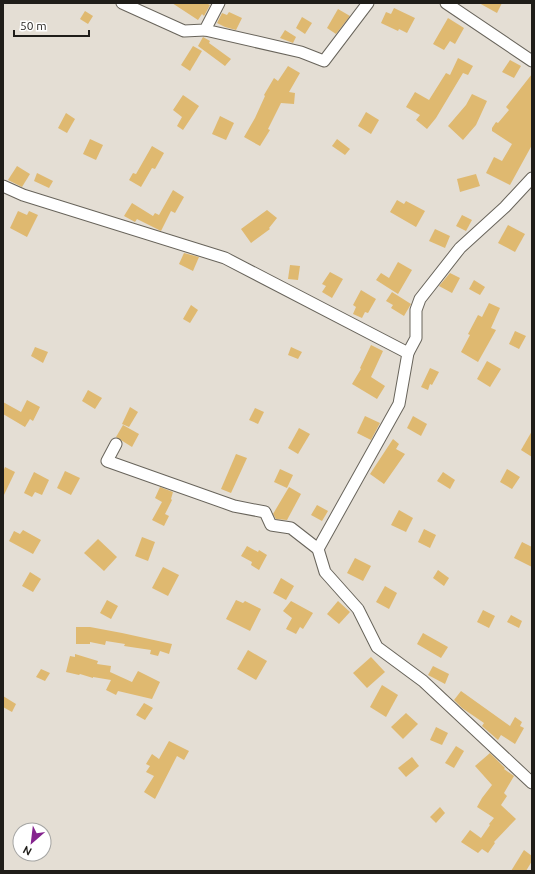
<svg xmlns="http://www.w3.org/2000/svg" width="535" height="874" font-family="Ubuntu,sans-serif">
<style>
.building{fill:#dfb970}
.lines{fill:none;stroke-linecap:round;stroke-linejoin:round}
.minor-casing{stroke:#68645b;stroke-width:13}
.minor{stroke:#fff;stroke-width:11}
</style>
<rect width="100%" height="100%" fill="#e4ded4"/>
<g class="building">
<path d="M172 3H206L210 5 204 16 202 14 198 20Z"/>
<path d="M479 3H502L497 13Z"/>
<path d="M394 8 415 18 407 33 399 29 398 31 381 23 386 12 391 14Z"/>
<path d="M338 9 350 16 336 34 327 28Z"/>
<path d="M85 11 93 16 88 24 80 19Z"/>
<path d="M229 12 242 18 236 30 225 27 217 23 222 13 227 15Z"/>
<path d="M302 17 312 23 305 34 296 28Z"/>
<path d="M448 18 464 28 455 44 450 41 444 50 433 44Z"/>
<path d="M285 30 296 37 293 43 280 38Z"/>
<path d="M203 37 210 41 209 43 231 59 225 66 198 46Z"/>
<path d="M193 46 202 51 190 71 181 65Z"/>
<path d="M458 58 473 66 468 75 463 73 436 118 427 129 416 120 420 115 406 107 415 92 429 100 446 73 450 75Z"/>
<path d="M510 60 521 66 514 78 502 72Z"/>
<path d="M288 66 300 73 289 92 295 93 294 104 281 103 268 129 270 130 260 146 244 137 255 118 265 96 264 95 274 78 278 81Z"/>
<path d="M532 74V145L510 185 486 173 494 157 502 161 512 144 492 131V128L496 122 498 123 509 110 506 107Z"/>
<path d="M472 94 487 101 476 125 463 140 448 126 466 105Z"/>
<path d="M183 95 199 106 183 130 177 126 182 117 173 110Z"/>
<path d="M366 112 379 120 371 134 358 126Z"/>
<path d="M66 113 75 119 67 133 58 128Z"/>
<path d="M220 116 234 123 226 140 212 134Z"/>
<path d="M90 139 103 145 96 160 83 154Z"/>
<path d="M337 139 350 149 345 155 332 146Z"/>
<path d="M152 146 164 153 155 169 152 168 141 187 129 180 133 173 136 174Z"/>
<path d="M17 166 30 174 22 187 8 180Z"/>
<path d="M37 173 53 181 49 188 34 181Z"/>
<path d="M476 174 480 186 460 192 457 179Z"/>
<path d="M173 190 184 197 175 213 171 211 161 231 137 219 135 222 124 216 132 203 153 216 155 213 159 215Z"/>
<path d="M397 200 404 204 406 201 425 211 416 227 390 212Z"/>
<path d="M267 210 277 218 269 228 270 229 251 243 241 229Z"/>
<path d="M18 211 27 215 29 211 38 215 27 237 10 228Z"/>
<path d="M462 215 472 220 466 231 456 226Z"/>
<path d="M508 225 525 234 515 252 498 243Z"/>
<path d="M435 229 450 236 445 248 429 241Z"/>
<path d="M184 253 199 257 193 271 179 264Z"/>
<path d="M398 262 412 270 398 294 376 280 381 273 389 278Z"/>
<path d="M290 265 300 266 298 280 288 279Z"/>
<path d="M330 272 343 279 332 298 322 292 326 286 322 284Z"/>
<path d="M450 273 460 278 452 293 439 286Z"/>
<path d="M474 280 485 287 480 295 469 289Z"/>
<path d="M361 290 376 299 368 313 365 312 362 318 353 314 356 307 353 305Z"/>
<path d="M392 292 411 304 404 316 391 308 393 305 386 301Z"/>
<path d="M489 303 500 308 491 328 496 330 478 362 461 352 470 335 468 334 478 315 482 317Z"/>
<path d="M191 305 198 310 190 323 183 319Z"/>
<path d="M515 331 526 336 519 349 509 344Z"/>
<path d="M371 345 383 351 371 377 385 386 377 399 352 384 361 369 360 368Z"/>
<path d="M35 347 48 352 43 363 31 356Z"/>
<path d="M291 347 302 352 298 359 288 355Z"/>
<path d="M487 361 501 369 490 387 477 379Z"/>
<path d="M430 368 439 372 432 385 430 384 428 390 421 387Z"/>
<path d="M88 390 102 398 95 409 82 401Z"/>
<path d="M27 400 40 407 33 421 30 419 25 427 3 414V402L21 412Z"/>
<path d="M130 407 138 412 129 427 122 424Z"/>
<path d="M255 408 264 412 258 424 249 420Z"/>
<path d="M365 416 380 423 371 440 357 433Z"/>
<path d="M413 416 427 424 421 436 407 428Z"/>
<path d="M123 425 139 434 132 447 116 437Z"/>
<path d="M299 428 310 434 298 454 288 448Z"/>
<path d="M532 431V457L521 450Z"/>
<path d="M393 439 399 444 396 449 405 454 384 484 370 474Z"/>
<path d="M236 454 247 458 231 493 221 489Z"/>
<path d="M5 467 15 472 3 497V472Z"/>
<path d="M280 469 293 475 287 488 274 482Z"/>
<path d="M507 469 520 477 512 489 500 482Z"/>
<path d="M65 471 80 478 71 495 57 488Z"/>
<path d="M34 472 49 480 42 495 35 492 32 497 24 493Z"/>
<path d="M443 472 455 480 450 489 437 481Z"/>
<path d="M160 487 173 492 171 499 172 500 165 514 169 516 164 526 152 520 162 502 155 498Z"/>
<path d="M289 487 301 494 287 520 276 519 273 514Z"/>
<path d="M317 505 328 511 322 521 311 515Z"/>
<path d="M399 510 413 518 406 532 391 525Z"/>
<path d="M424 529 436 535 430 548 418 542Z"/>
<path d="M23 530 41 540 33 554 9 541 14 531 20 534Z"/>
<path d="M142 537 155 542 148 561 135 556Z"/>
<path d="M98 539 117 557 104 571 84 553Z"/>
<path d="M522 542 532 547V567L514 558Z"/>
<path d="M247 546 258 552 259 550 267 555 259 570 251 565 252 562 241 556Z"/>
<path d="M355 558 371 566 363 581 347 573Z"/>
<path d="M163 567 179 575 168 596 152 588Z"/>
<path d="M438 570 449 578 444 586 433 578Z"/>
<path d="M30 572 41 579 33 592 22 586Z"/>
<path d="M281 578 294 586 286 600 273 593Z"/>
<path d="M385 586 397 593 389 609 376 602Z"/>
<path d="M107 600 118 606 111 619 100 613Z"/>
<path d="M236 600 243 603 245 601 261 609 250 631 226 619Z"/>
<path d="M291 601 313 613 303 629 300 627 296 634 286 629 292 618 283 611Z"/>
<path d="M338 601 350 612 339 624 327 614Z"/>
<path d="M483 610 495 616 489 628 477 622Z"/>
<path d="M511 615 522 621 519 628 507 622Z"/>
<path d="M76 627H90L122 633 172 644 169 654 160 651 158 656 150 654 151 650 124 646 125 644 106 641 105 645 90 642V644H76Z"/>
<path d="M423 633 448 647 441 658 417 644Z"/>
<path d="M248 650 267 661 256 680 237 669Z"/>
<path d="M75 654 98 661 97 664 111 666 110 672 132 682 138 671 160 682 152 699 118 691 116 695 106 690 111 680 93 677V678L80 674 79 675 66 672 70 656 75 657Z"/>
<path d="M371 657 385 672 367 688 353 673Z"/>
<path d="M433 666 449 674 445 684 428 675Z"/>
<path d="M41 669 50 673 45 681 36 677Z"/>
<path d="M382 685 398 695 386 717 370 707Z"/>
<path d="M461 691 510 726 515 717 522 722 520 726 524 728 515 744 501 735 498 740 482 726 484 723 462 708 454 700Z"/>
<path d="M3 696 16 704 12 712 3 707Z"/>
<path d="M144 703 153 708 145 720 136 715Z"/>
<path d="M406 713 418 724 403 739 391 727Z"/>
<path d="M436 727 448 733 442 745 430 740Z"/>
<path d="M169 741 189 751 184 760 177 756 155 799 144 792 154 776 146 772 150 766 146 764 152 754 159 759Z"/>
<path d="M456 746 464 751 454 768 445 763Z"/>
<path d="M490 753 505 768 504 769 514 776 504 793 507 796 501 805 516 819 494 842 495 843 488 853 482 849 478 853 461 842 470 830 481 838 490 825 489 824 494 818 477 807 482 798 492 785 475 766Z"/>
<path d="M412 757 419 766 406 777 398 768Z"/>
<path d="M440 807 445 813 436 823 430 817Z"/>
<path d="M524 850 532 856V861L526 871H511Z"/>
</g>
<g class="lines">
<g class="minor-casing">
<g id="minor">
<path d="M122 3 184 31 205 30 219 3"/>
<path d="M446 3 532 61"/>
<path d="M205 30 301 52 324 61 368 3"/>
<path d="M3 186 23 195 225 258 408 353"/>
<path d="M116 444 107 461 234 506 265 512 271 525 291 528 318 549 325 572 358 609 377 647 423 681 532 783"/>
<path d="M318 549 399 404 408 353 416 338V310L420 299 460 248 505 207 532 178"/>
</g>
</g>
<use href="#minor" class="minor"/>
</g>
<rect width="535" height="874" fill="none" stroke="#1f1d19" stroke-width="8"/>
<g transform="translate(32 842) rotate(208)"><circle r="19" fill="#ffffff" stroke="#a5a5a3"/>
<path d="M0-3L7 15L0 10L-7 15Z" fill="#85248e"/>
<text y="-6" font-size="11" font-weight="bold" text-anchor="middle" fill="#1f1d19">N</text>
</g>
<path d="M14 30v6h75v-6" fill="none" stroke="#1f1d19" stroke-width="2"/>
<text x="20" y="30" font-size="12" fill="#1f1d19" stroke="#ffffff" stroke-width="3" paint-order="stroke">50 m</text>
</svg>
